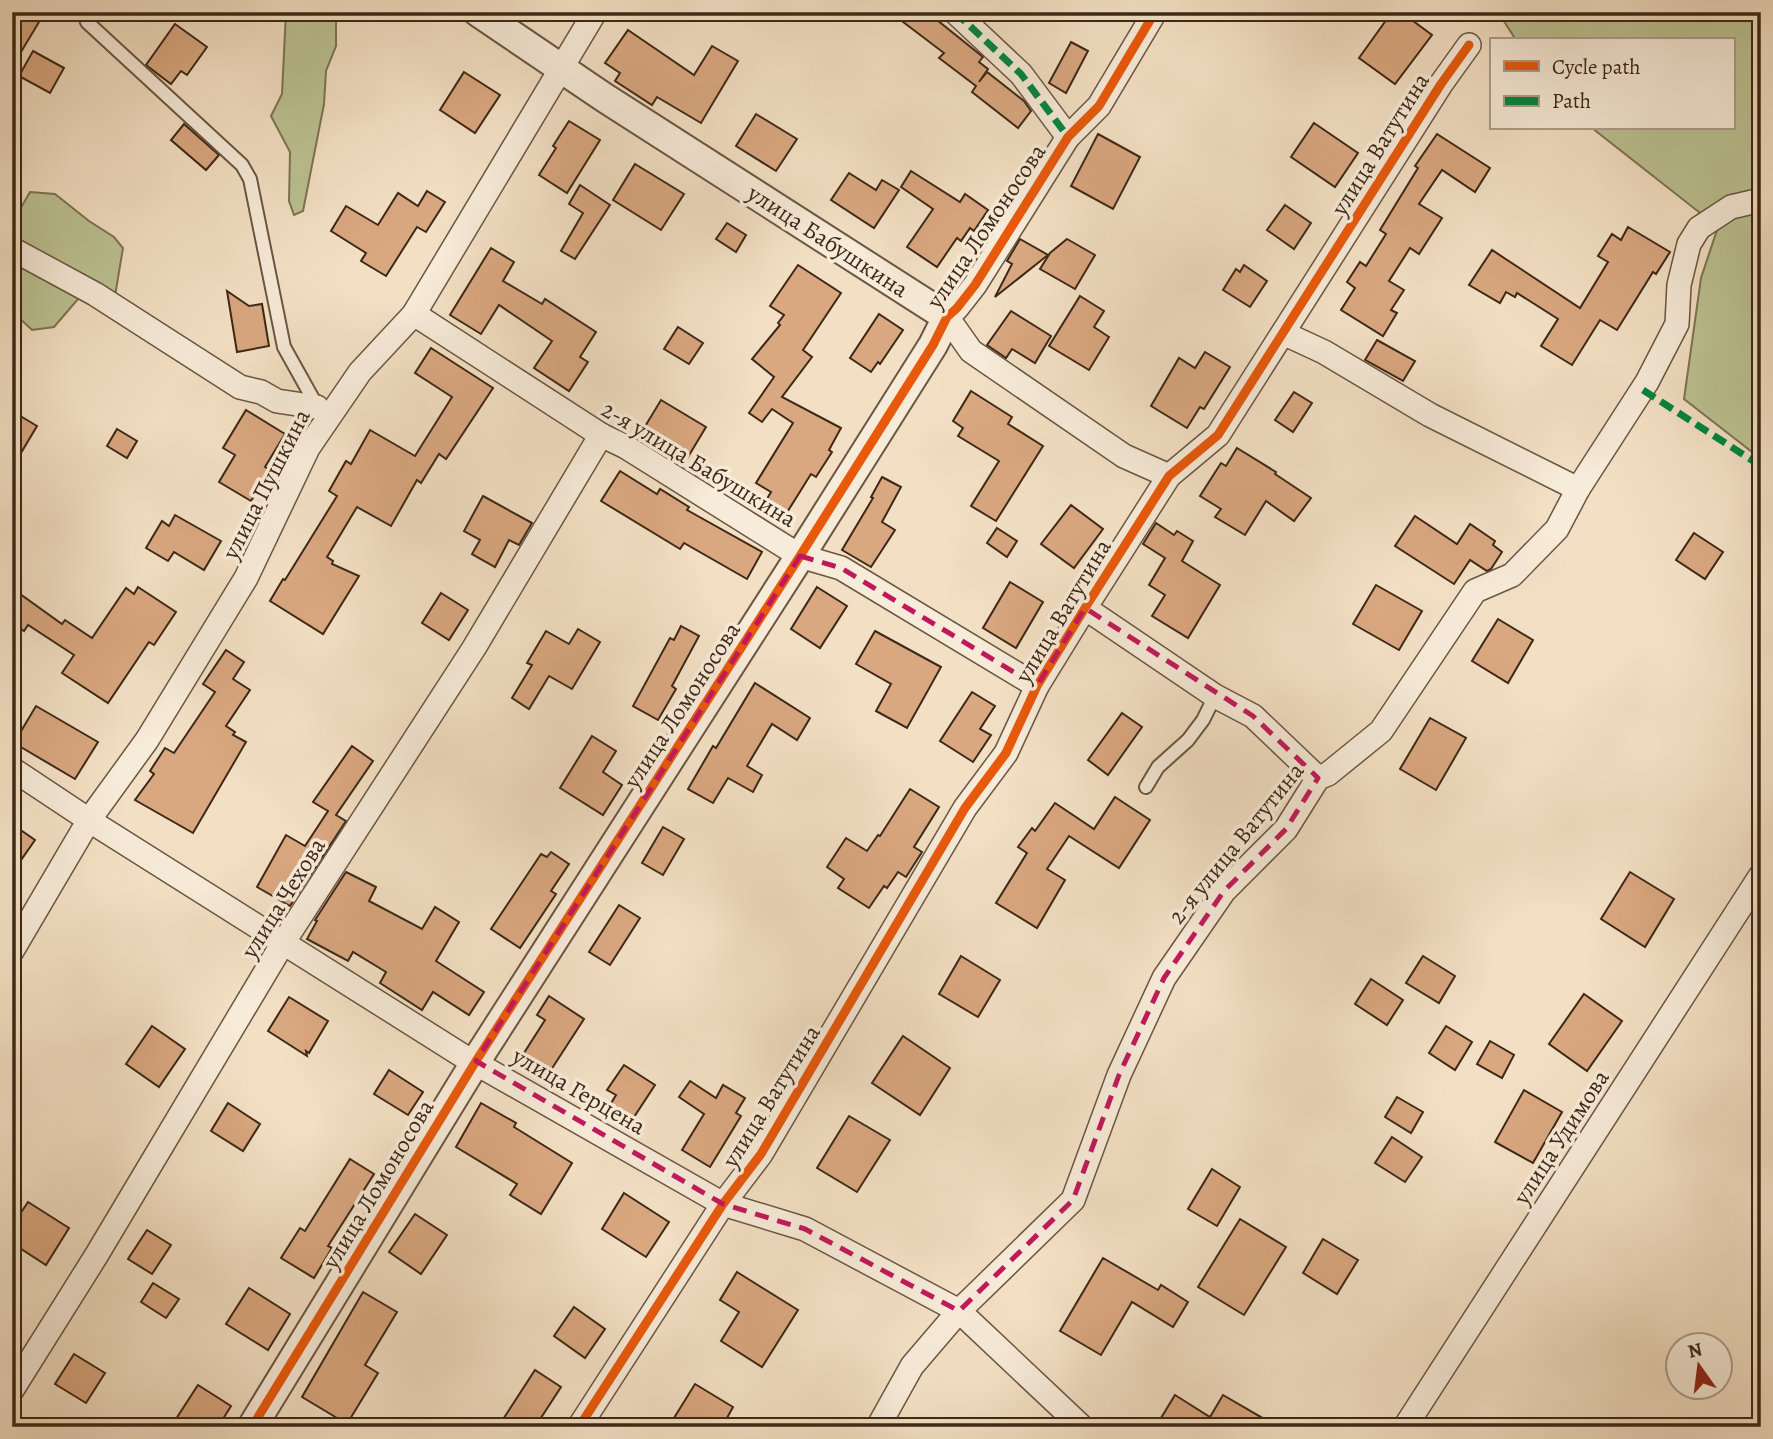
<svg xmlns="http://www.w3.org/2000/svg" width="1773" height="1439" font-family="Alegreya,serif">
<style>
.green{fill:#bcc293;stroke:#7c7554;stroke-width:2}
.building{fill:#d9a780;stroke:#3d2816;stroke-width:2}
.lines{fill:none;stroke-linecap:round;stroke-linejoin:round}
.service-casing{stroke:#6a5642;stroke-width:16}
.minor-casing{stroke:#6a5642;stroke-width:26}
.tertiary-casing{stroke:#6a5642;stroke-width:32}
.service{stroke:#f7ebd9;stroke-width:12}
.minor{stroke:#f7ebd9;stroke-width:23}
.tertiary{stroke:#f7ebd9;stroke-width:28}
.quiet{stroke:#00873e;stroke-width:7;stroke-dasharray:14 7;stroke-linecap:butt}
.cycleway-casing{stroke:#f7ebd9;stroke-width:13}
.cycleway{stroke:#e8590c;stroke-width:9}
.marked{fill:none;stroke:#c2185b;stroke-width:5;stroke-dasharray:14 9;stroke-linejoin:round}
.labels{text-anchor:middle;stroke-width:7;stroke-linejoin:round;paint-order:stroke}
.street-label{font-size:24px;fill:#3d2816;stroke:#f7ebd9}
</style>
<rect width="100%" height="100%" fill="#f3e0c4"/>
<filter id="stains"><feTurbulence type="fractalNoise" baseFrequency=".00286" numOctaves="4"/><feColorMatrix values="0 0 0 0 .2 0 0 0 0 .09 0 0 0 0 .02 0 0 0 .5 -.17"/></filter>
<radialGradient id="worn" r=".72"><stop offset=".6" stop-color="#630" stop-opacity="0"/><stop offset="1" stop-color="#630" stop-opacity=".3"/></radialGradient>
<g class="green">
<path d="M286 12H368L336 19V46L326 71 324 104 303 211 294 215 289 201 290 152 271 116 282 94Z"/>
<path d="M1498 12H1761V459L1684 399 1701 278 1718 227 1592 128H1733V40H1516Z"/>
<path d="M30 192 55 194 89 221 114 237 123 248 115 296 78 299 54 327 32 330 17 316 12 307V223Z"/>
</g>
<g class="building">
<path d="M18 12H45L12 67V21Z"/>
<path d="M890 12H927L983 57 979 62 988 69 979 82 987 72 1024 101 1031 111 1018 128 972 92 976 86 939 58 944 53Z"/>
<path d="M1392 12H1401L1432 35 1395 84 1359 58Z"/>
<path d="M175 24 207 47 187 75 181 71 171 84 146 65Z"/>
<path d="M628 30 694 75 712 46 738 61 701 123 657 97 652 105 615 81 620 73 605 63Z"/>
<path d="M1071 42 1088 51 1066 93 1049 83Z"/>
<path d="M33 51 64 68 50 93 19 76Z"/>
<path d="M464 72 500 95 475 133 440 110Z"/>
<path d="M756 114 797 139 776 171 736 146Z"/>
<path d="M569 121 600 140 567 193 539 175 556 148 553 146Z"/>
<path d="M1314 123 1358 153 1335 187 1291 157Z"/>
<path d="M184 124 219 155 206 170 171 140Z"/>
<path d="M1098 134 1140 157 1113 209 1071 186Z"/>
<path d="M1437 134 1490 168 1475 192 1442 170 1419 204 1442 218 1419 254 1410 248 1389 281 1404 290 1391 310 1397 313 1383 336 1341 310 1355 288 1347 282 1360 262 1366 266 1386 234 1380 230 1418 168 1415 166Z"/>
<path d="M635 164 684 194 661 230 613 200Z"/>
<path d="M911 171 960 202 965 194 988 210 974 231 970 228 961 241 957 238 937 267 907 247 933 209 901 187Z"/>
<path d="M849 173 876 190 882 180 899 190 874 228 831 200Z"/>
<path d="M580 185 610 205 575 259 561 251 583 213 569 204Z"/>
<path d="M427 191 445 202 426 232 417 227 386 276 361 261 366 253 331 231 346 206 378 225 398 193 418 206Z"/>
<path d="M1285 205 1311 223 1294 249 1267 230Z"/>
<path d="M727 223 746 235 736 252 716 239Z"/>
<path d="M1628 227 1670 252 1656 274 1653 272 1617 330 1600 320 1572 365 1541 346 1558 319 1517 293 1515 297 1506 292 1500 303 1469 285 1492 250 1580 308 1608 262 1598 256 1612 234 1621 240Z"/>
<path d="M1020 239 1048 255 995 297 1012 264 1007 261Z"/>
<path d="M1067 239 1095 255 1075 289 1040 269 1050 253Z"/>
<path d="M491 248 514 262 503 281 542 304 545 299 596 332 580 357 588 362 569 391 534 368 552 341 499 305 481 334 450 315Z"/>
<path d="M798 265 841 293 803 350 812 357 782 397 841 428 829 450 832 452 816 477 811 474 781 522 761 509 771 492 756 483 793 423 772 409 762 422 749 413 774 377 752 359 780 325 778 323 784 315 770 306Z"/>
<path d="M1244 265 1267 281 1250 307 1223 290 1236 269 1240 272Z"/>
<path d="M227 291 249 306 262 304 269 346 237 352Z"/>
<path d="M1080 296 1104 311 1094 327 1109 337 1089 370 1049 346Z"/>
<path d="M1011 311 1051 336 1035 363 1012 349 1006 358 987 345Z"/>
<path d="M879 314 903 330 880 364 878 362 871 372 850 358Z"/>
<path d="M678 327 703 343 689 364 664 349Z"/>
<path d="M1377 340 1415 361 1403 381 1365 360Z"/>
<path d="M431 348 493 388 446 459 439 454 421 483 417 480 391 526 357 507 327 557 333 561 332 564 359 576 323 634 270 601 283 579 285 580 337 496 329 491 346 461 351 464 370 430 415 456 452 397 415 373Z"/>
<path d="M1205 352 1230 367 1204 409 1200 407 1187 428 1151 406 1179 358 1195 368Z"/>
<path d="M971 391 1012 417 1008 424 1043 446 996 521 971 506 999 461 958 436 963 428 953 421Z"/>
<path d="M1294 392 1312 403 1293 432 1275 420Z"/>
<path d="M661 400 706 427 688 457 670 447 665 455 638 438Z"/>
<path d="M246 410 285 434 265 467 270 470 251 501 219 482 235 455 223 448Z"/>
<path d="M12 411 37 426 12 468Z"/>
<path d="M117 429 137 441 127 458 107 446Z"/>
<path d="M1237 448 1276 472 1275 474 1311 498 1294 521 1266 501 1245 535 1215 517 1221 509 1200 496 1221 463 1226 466Z"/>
<path d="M620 471 657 494 660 489 689 507 687 510 762 552 747 579 684 543 680 549 601 501Z"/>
<path d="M882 477 901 487 882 522 895 530 871 567 842 550 873 498 871 497Z"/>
<path d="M483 496 532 523 519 545 509 540 495 567 472 554 480 540 464 531Z"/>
<path d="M1071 505 1103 529 1074 568 1041 544Z"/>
<path d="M175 515 221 541 204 570 174 552 168 561 146 548 162 521 169 526Z"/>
<path d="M1415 516 1457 544 1470 524 1495 541 1493 545 1502 552 1491 569 1487 571 1470 560 1454 584 1395 546Z"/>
<path d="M1156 523 1174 535 1177 531 1193 541 1182 561 1220 585 1188 638 1152 616 1165 595 1149 585 1165 558 1143 544Z"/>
<path d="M997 528 1017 541 1007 557 987 543Z"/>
<path d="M1694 533 1723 552 1705 579 1676 560Z"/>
<path d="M1010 582 1043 602 1016 648 983 628Z"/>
<path d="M1376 585 1422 611 1399 650 1353 624Z"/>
<path d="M138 587 176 612 154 645 149 642 108 703 62 673 74 655 28 625 24 631 12 623V606L20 594 62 624 65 620 92 638 126 588 134 594Z"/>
<path d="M817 587 847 606 820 648 791 629Z"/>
<path d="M441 593 468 610 449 640 422 623Z"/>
<path d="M1498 619 1533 640 1508 683 1472 661Z"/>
<path d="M681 626 699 636 672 686 676 689 658 720 633 706 670 638 674 640Z"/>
<path d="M578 629 600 642 572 689 549 676 529 709 512 698 532 665 527 663 546 631 569 644Z"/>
<path d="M875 631 941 667 907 728 876 711 891 684 856 664Z"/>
<path d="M226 650 244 662 233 679 250 690 226 726 235 732 233 735 246 742 193 833 135 800 154 774 150 771 165 748 174 753 215 692 203 684Z"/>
<path d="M755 683 810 718 797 740 772 724 747 766 762 775 753 792 728 778 713 803 688 789 713 746 716 748Z"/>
<path d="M972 692 995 706 980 729 991 735 973 762 940 741Z"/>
<path d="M36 706 98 742 75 779 14 743Z"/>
<path d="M1122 713 1142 727 1108 775 1088 760Z"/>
<path d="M1430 718 1466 738 1436 790 1400 769Z"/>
<path d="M592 736 616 751 603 772 622 785 603 815 560 788Z"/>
<path d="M352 746 373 761 336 815 346 821 290 906 257 887 286 835 305 846 328 811 313 802Z"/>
<path d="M910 789 939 807 914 847 922 852 906 877 898 872 887 888 884 886 869 908 838 888 844 879 827 867 846 838 867 851 878 835 880 836Z"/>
<path d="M1115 797 1150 820 1119 868 1069 836 1047 869 1065 880 1037 928 996 903 1027 853 1018 847 1032 828 1035 831 1055 803 1094 829Z"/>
<path d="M12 824 35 840 12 873Z"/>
<path d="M663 827 684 839 663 875 642 863Z"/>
<path d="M551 852 569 864 551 891 556 894 520 948 491 929 541 854 547 857Z"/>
<path d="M346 872 376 887 369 901 422 929 435 907 459 922 436 961 484 992 469 1015 433 992 422 1010 380 983 386 972 353 952 348 961 307 939 317 921 315 920Z"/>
<path d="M1630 872 1674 899 1645 947 1601 919Z"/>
<path d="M619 905 640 918 610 965 589 952Z"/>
<path d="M961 956 1000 980 978 1017 939 994Z"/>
<path d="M1423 956 1455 976 1439 1003 1406 983Z"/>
<path d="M1371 979 1403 1000 1387 1025 1355 1004Z"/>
<path d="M1584 994 1622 1021 1587 1071 1549 1044Z"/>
<path d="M549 996 584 1019 551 1070 524 1053 545 1020 537 1015Z"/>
<path d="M289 997 328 1021 309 1053 306 1051 307 1056 268 1031Z"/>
<path d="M152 1026 185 1049 159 1087 126 1064Z"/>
<path d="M1446 1026 1472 1042 1455 1070 1429 1053Z"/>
<path d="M903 1036 950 1068 920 1115 872 1083Z"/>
<path d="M1490 1041 1514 1055 1502 1078 1477 1064Z"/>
<path d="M624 1065 655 1085 632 1120 610 1105 616 1095 607 1090Z"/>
<path d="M389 1070 423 1092 408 1115 374 1094Z"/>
<path d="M690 1081 716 1098 723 1085 745 1098 736 1113 741 1116 710 1167 682 1150 704 1114 679 1097Z"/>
<path d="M1524 1090 1562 1112 1533 1163 1495 1142Z"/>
<path d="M1397 1097 1423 1112 1411 1133 1385 1117Z"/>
<path d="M228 1103 260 1124 243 1151 211 1131Z"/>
<path d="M481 1103 516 1123 514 1127 572 1163 541 1214 510 1195 517 1184 456 1147Z"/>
<path d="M849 1116 890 1140 857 1192 817 1168Z"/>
<path d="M1392 1137 1422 1157 1405 1182 1375 1163Z"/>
<path d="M350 1159 374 1174 328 1246 332 1248 314 1278 281 1258 300 1228 305 1231Z"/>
<path d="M1212 1169 1240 1187 1217 1226 1188 1209Z"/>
<path d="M624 1193 669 1222 646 1257 602 1229Z"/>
<path d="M28 1202 69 1228 46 1265 12 1243V1226Z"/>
<path d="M415 1214 447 1235 421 1274 389 1252Z"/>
<path d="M1240 1219 1286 1247 1244 1315 1198 1287Z"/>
<path d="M147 1230 171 1245 152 1274 128 1259Z"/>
<path d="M1323 1239 1358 1260 1337 1294 1303 1273Z"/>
<path d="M1103 1258 1158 1290 1161 1285 1188 1302 1173 1327 1132 1302 1101 1355 1060 1331Z"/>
<path d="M737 1272 798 1310 762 1367 721 1341 739 1312 720 1300Z"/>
<path d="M153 1283 179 1299 166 1318 141 1302Z"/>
<path d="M249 1288 290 1314 268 1350 226 1324Z"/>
<path d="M363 1292 397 1312 365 1365 378 1373 347 1424 302 1397Z"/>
<path d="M574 1307 605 1329 585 1358 554 1336Z"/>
<path d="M74 1354 105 1373 86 1403 55 1384Z"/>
<path d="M535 1370 561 1387 535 1427H498Z"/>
<path d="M695 1384 733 1407 722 1427H687L674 1418Z"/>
<path d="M198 1385 231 1406 218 1427H189L176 1419Z"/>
<path d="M1175 1395 1210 1417 1223 1395 1278 1427H1176L1161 1418Z"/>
</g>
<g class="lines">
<g class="service-casing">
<g id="service">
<path d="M84 12 87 22 242 165 250 179 284 347 318 408"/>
<path d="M1146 787 1158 767 1188 740 1203 720 1215 696"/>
</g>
</g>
<g class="minor-casing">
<g id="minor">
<path d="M955 12 1021 74 1068 137"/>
<path d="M1155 12 1099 106 1068 137 975 285 957 308 947 317 971 351 1124 456 1169 476"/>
<path d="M12 249 95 294 240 387 261 392 277 401 317 407"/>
<path d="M414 314 601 435 626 447 800 556 841 568 1037 686"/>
<path d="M1283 333 1324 352 1430 415 1578 489"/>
<path d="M1085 608 1215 696 1253 716 1318 778"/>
<path d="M12 769 98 826 463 1056 723 1204 805 1229 959 1311 1082 1427"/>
<path d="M12 951 89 820 147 740 246 578 308 448 360 372 414 314 595 12"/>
<path d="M12 1390 96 1256 283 943 474 648 601 435"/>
<path d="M579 1427 723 1204 761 1154 965 808 1006 753 1037 686 1085 608 1169 476 1218 435 1441 84 1469 45"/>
<path d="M878 1427 912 1366 959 1311 1073 1200 1119 1075 1164 978 1224 891 1286 829 1318 778 1328 774 1381 731 1475 591 1512 575 1557 529 1578 489 1647 382 1677 324 1679 285 1689 244 1699 228 1731 207 1761 200"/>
<path d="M1405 1427 1761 875"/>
</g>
</g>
<g class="tertiary-casing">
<path id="tertiary" d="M252 1427 476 1061 800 556 933 345 947 317 605 98 478 12"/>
</g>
<use href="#service" class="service"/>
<use href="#minor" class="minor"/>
<use href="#tertiary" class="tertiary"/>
<g class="quiet">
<path d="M955 12 1021 74 1068 137"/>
<path d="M1643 390 1761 466"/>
</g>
<g class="cycleway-casing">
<g id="cycleway">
<path d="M252 1427 476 1061 800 556 933 345 947 317 957 308 975 285 1068 137 1099 106 1155 12"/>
<path d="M579 1427 723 1204 761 1154 965 808 1006 753 1037 686 1085 608 1169 476 1218 435 1441 84 1469 45"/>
</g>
</g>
<use href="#cycleway" class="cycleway"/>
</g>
<path class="marked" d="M800 556 841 568 1037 686 1085 608 1253 716 1318 778 1286 829 1224 891 1164 978 1119 1075 1073 1200 959 1311 805 1229 723 1204 476 1061Z"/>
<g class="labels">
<g class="street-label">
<text transform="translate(1380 144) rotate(-58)" y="8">улица Ватутина</text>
<text transform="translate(986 226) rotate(-56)" y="8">улица Ломоносова</text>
<text transform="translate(828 241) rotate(33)" y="8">улица Бабушкина</text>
<text transform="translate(699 464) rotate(31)" y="8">2-я улица Бабушкина</text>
<text transform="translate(266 484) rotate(-63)" y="8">улица Пушкина</text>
<text transform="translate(1063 611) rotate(-59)" y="8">улица Ватутина</text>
<text transform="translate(682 705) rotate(-57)" y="8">улица Ломоносова</text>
<text transform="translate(1236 843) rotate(-51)" y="8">2-я улица Ватутина</text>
<text transform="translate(283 898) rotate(-58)" y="8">улица Чехова</text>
<text transform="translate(579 1091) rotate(30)" y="8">улица Герцена</text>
<text transform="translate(771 1096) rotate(-58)" y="8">улица Ватутина</text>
<text transform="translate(1561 1137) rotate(-57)" y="8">улица Удимова</text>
<text transform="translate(378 1184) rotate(-59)" y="8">улица Ломоносова</text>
</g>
</g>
<rect width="1773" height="1439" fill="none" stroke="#f3e0c4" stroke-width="42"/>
<rect x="14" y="14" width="1745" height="1411" fill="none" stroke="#3d2816" stroke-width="3.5"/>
<rect x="21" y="21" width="1731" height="1397" fill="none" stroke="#3d2816" stroke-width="2"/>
<rect x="1490" y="38" width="245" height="91" fill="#f7ebd9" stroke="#ad9d8b" stroke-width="2"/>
<rect x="1504" y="61" width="35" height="10" fill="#e8590c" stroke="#ad9d8b" stroke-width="2"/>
<text x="1552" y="74" font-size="21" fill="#3d2816">Cycle path</text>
<rect x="1504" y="96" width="35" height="10" fill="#00873e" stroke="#ad9d8b" stroke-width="2"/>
<text x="1552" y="108" font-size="21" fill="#3d2816">Path</text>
<g transform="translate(1699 1366) rotate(346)"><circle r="33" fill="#f7ebd9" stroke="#ad9d8b" stroke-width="2"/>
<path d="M0-5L12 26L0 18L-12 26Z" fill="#8f2418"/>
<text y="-10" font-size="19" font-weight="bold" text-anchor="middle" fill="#3d2816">N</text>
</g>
<rect width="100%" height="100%" filter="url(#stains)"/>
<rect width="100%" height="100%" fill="url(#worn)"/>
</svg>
